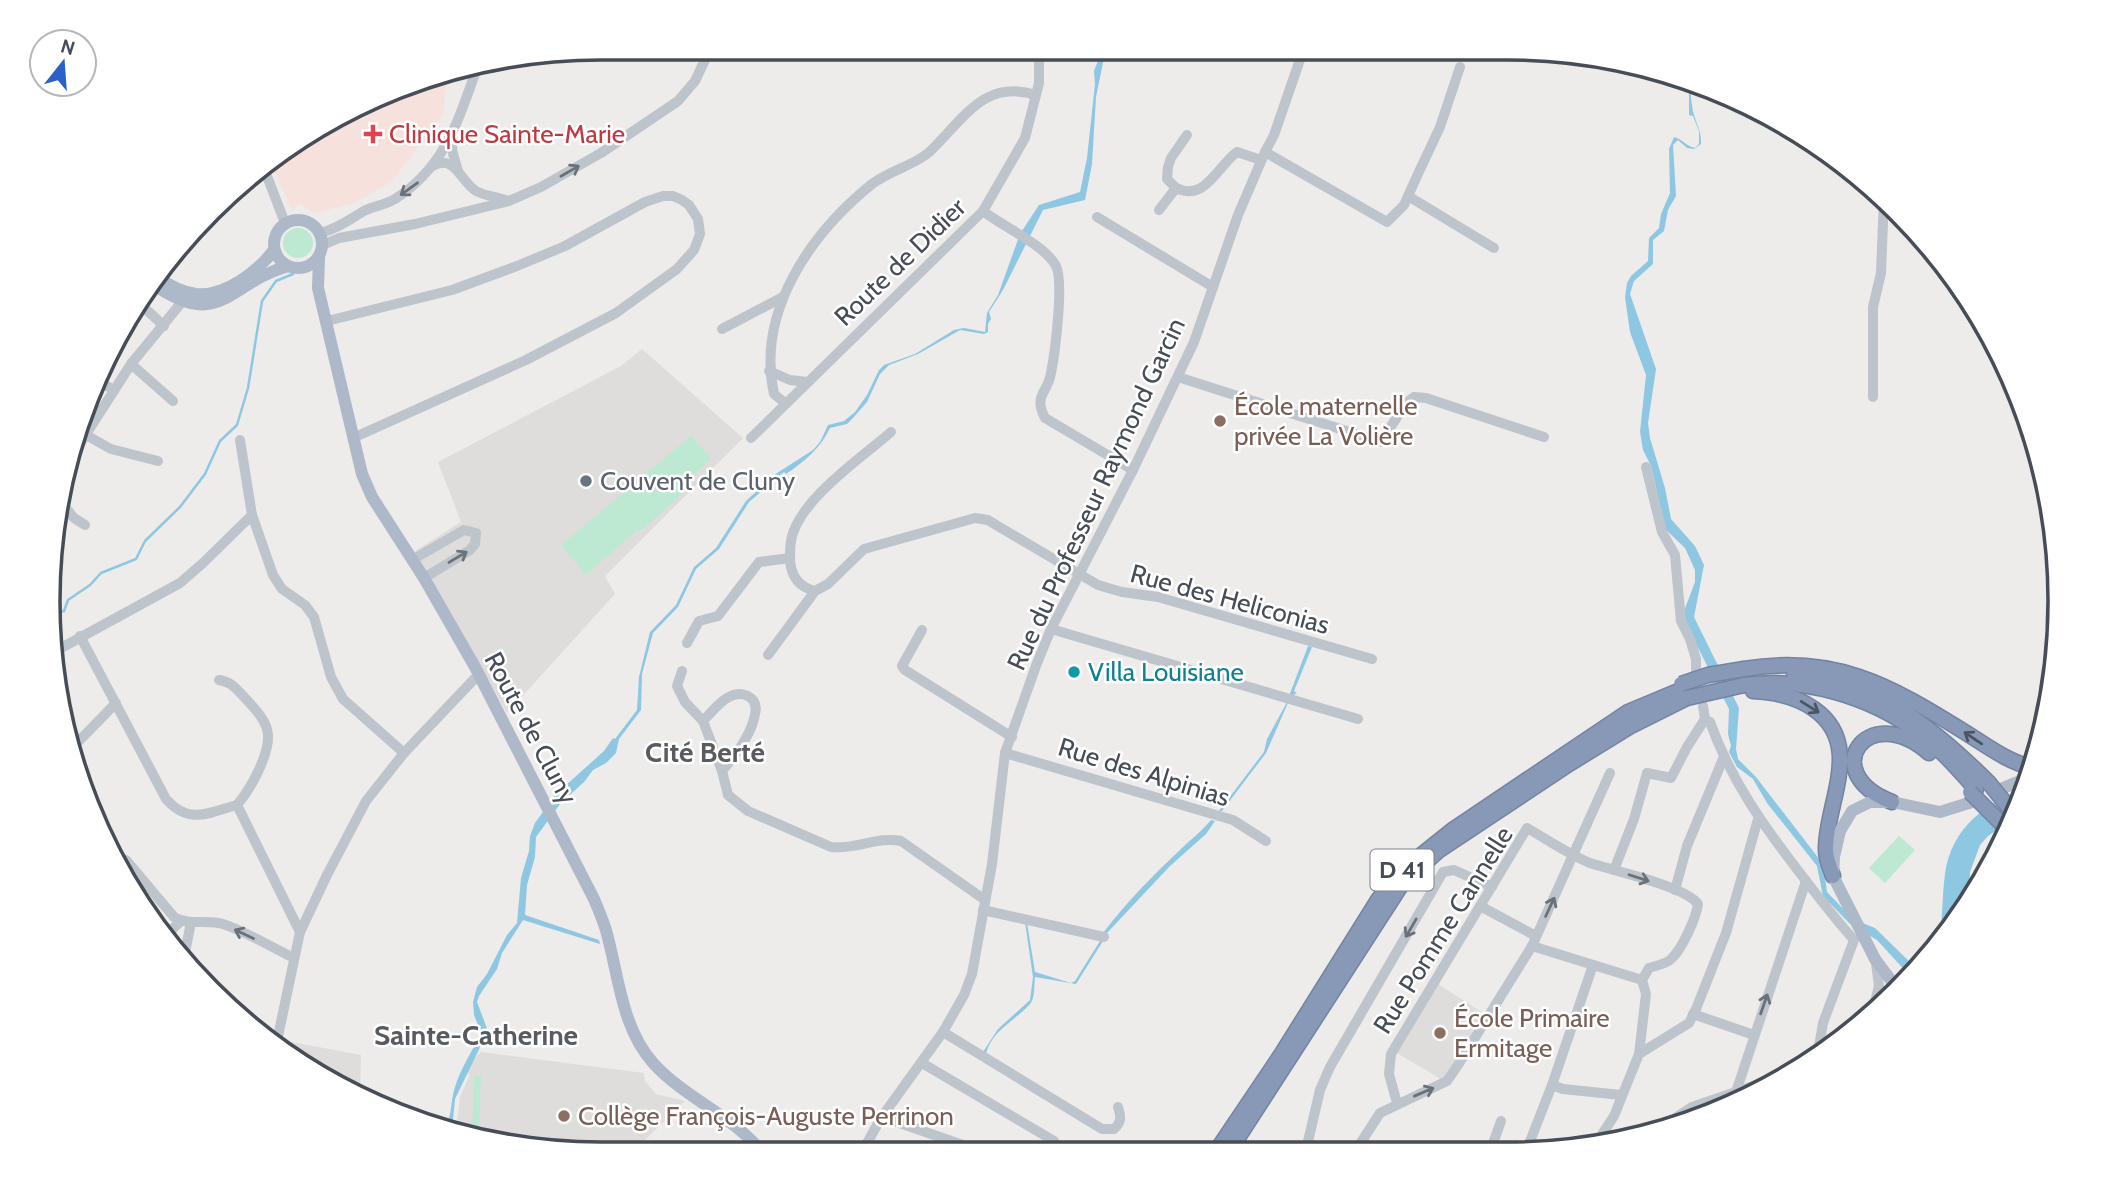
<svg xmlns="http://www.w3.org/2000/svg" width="2108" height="1201" font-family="Cabin,sans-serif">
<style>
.education{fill:#dfdddc}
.medical{fill:#f7e1dc}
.green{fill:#bde8d2}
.water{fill:#8ec7e1}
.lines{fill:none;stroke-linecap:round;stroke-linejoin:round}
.stream{stroke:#8ec7e1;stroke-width:2.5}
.highway-casing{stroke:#7384a1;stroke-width:17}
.minor{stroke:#bec4cc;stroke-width:10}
.major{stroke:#adb8c8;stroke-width:12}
.highway{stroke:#8799b6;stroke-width:14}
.highway-bridge-casing{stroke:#7384a1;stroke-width:17;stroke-linecap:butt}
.highway-bridge{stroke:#8799b6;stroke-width:14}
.oneway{stroke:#6a7179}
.oneway2{stroke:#4c5560}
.health-dot{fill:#e0444e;stroke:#fff;stroke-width:2.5}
.education-dot{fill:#8d6e63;stroke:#fff;stroke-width:2.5}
.worship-dot{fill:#6b7280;stroke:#fff;stroke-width:2.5}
.culture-dot{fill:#0f9aa8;stroke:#fff;stroke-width:2.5}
.labels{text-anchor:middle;stroke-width:5;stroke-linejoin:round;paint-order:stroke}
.shield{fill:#fff;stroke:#7e8289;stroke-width:2}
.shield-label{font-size:24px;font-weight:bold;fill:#464d56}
.health-label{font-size:26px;fill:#be3a42;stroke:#fff;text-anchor:start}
.street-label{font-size:26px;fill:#464d56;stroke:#fff}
.education-label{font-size:26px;fill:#785e54;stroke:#fff;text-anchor:start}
.worship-label{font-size:26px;fill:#5b616d;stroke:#fff;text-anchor:start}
.culture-label{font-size:26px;fill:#0d838f;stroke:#fff;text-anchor:start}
.neighbourhood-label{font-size:28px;font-weight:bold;fill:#595b5f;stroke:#fff}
.rim{fill:none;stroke:#464d56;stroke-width:3.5}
</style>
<rect width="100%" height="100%" fill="#eeebeb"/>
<g class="education">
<path d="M642 349 743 438 605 576 615 594 507 713 415 551 461 522 438 462 621 366Z"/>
<path d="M1438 984 1483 1013 1444 1081 1397 1053Z"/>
<path d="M281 1040 361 1055 360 1096 324 1079 281 1044Z"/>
<path d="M481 1052 644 1073 645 1081 656 1094 685 1101 633 1152 565 1153 456 1131 460 1097 470 1074 465 1073 466 1066Z"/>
</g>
<path class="medical" d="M447 73 443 115 391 182 354 203 315 213 300 204 292 209 268 159 423 76Z"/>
<g class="green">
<circle cx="298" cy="243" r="15"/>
<path d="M691 436 711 459 682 485 686 491 640 531 637 530 586 575 561 545Z"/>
<path d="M1899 836 1915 850 1885 883 1869 868Z"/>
<path d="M474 1076H481L479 1136 472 1134Z"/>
</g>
<g class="water">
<path d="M1103 48H1106L1096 97 1092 164 1085 200 1043 210 1003 290 989 312 991 319 988 324V332L984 334 960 330 918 354 889 365 880 374 867 402 853 418 847 424 830 428C820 449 805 461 786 474L784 472 749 502 719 549 696 569 678 607 653 633 642 674 641 710 619 739 616 753 606 763 593 770 584 782 560 804 536 837 535 857 527 885 525 915 599 940 600 944 523 920 502 953 497 969 479 996 477 1002 488 1031 455 1099 452 1130 444 1129C453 1115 450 1102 455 1087 461 1067 473 1051 481 1032L474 1015 473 1002 477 987 487 974 507 935 517 923 521 878 529 851 530 836 535 823 555 795 604 751 613 738 615 739 637 710 639 677 650 632 676 605 694 567 716 548 746 501 774 475 813 450 820 442 828 425 844 421 855 412 867 395 879 370 884 365 915 354 954 330 964 328 985 332 987 313 998 295 1020 234 1039 205 1080 192 1087 158 1095 84 1094 71Z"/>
<path d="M1682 76 1687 77C1692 88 1690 94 1692 105 1693 119 1702 129 1701 144L1694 149 1687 148 1678 140 1673 145 1676 196 1668 210 1664 231 1653 240V264L1634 281 1630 294 1656 369 1648 423 1650 438 1665 488 1671 519 1695 546 1704 565 1694 617 1739 708 1736 749 1738 759 1756 777 1820 860 1824 870 1827 892 1853 919 1875 928 1917 969 1910 976 1877 940 1850 924 1823 896 1817 866 1767 803 1753 779 1737 767 1729 752 1731 746 1728 734 1729 709 1685 622 1684 611 1695 582V570L1685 548 1663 527 1656 487 1651 466 1643 450 1640 432 1646 375 1630 332 1625 297 1627 283 1631 276 1648 261 1649 238 1659 228 1661 214 1670 193 1669 149 1674 137C1682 139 1686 146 1695 148L1699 144V131L1693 116 1689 115V93Z"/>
<path d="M1308 646 1312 647 1294 691 1297 693 1291 696 1266 753 1222 811H1219L1264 752 1267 739 1286 704Z"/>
<path d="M2027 788 2013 819 1988 836 1980 845 1970 872 1969 901 1939 939C1943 918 1942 896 1945 874 1951 828 1986 802 2027 788Z"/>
<path d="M1211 820 1215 821 1206 834 1170 866 1106 934 1103 933C1126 903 1151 877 1179 851 1190 840 1201 832 1211 820Z"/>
<path d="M1025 922 1027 923 1035 972 1071 983 1075 981 1100 941H1103L1076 984 1035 977C1034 985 1035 998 1030 1004 1015 1021 992 1030 986 1054L983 1052 998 1029 1030 1000 1033 977Z"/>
<path d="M1753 1091 1686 1124 1666 1129 1695 1112Z"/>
</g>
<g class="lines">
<path class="stream" d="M51 614 64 611 68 600 90 585 101 573 136 559 145 541 180 507 205 474 220 441 237 425 248 388 262 301 276 281 293 274"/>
<g class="highway-casing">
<g id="highway">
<path d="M1744 669C1834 654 1889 685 1963 731 1986 745 2007 762 2034 768"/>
<path d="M1794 674C1875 680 1934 728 1989 783"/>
<path d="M1744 685C1805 677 1869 696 1918 732 1940 748 1958 769 1976 789"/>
<path d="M1753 691C1775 692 1796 696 1814 709 1865 745 1825 804 1826 850 1826 859 1830 867 1833 876"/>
<path d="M1892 802C1816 773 1867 699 1929 753"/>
<path d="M1217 1150 1281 1055 1378 900 1399 873 1454 829 1628 712 1683 689"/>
<path d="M1230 1150 1402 884 1438 851 1569 764 1629 727 1687 698"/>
</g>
</g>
<g class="minor">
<path d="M452 138V150L458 171"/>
<path d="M1265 152 1387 222 1404 205 1417 176 1440 127 1460 67"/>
<path d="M262 163 285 223"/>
<path d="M433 166C454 153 461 182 476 191 485 196 498 197 508 201"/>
<path d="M1176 188 1167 179 1168 167 1171 158 1187 135"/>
<path d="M1408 196 1494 248"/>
<path d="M1159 210 1176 188C1205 202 1216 168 1237 152L1261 160"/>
<path d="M983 211C1003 227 1044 244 1056 266 1064 282 1055 353 1051 373 1048 393 1033 395 1045 418L1133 470"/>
<path d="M1097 217 1213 287"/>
<path d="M320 233C337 229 350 219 364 211 374 206 385 205 395 199 445 167 458 121 477 68"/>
<path d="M323 245 339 238 415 224 509 201 541 187 601 153 678 101 695 81 711 47"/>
<path d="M137 301 164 326"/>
<path d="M327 321 452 290 517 266 565 246 645 202 663 196H673L682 200 689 205 698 219 700 234 694 250 677 269 616 313 526 360 353 438"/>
<path d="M722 329 783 297"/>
<path d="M131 364 173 401"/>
<path d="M769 371 790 380 807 382"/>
<path d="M1178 377 1381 442 1406 403 1414 397 1426 398 1544 437"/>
<path d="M100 382 114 390"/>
<path d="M1873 397V307L1881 273 1884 197"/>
<path d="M785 403 774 394C756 312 810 234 872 184 888 172 908 167 924 156 931 152 937 144 943 138 971 108 991 81 1036 95"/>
<path d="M891 432C862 457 810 493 795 528 790 538 790 549 790 560 791 576 799 587 815 591L828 584 864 549 975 518 988 520 996 525 1098 585 1122 592 1158 597 1372 659"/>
<path d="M86 435 111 449 158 461"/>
<path d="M751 438 983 211 1025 138 1039 83V48"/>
<path d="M240 440 252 515 273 575 282 589 305 605 314 617 331 677 343 699 404 753"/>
<path d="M65 467 131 364 186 297"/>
<path d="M1646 467 1662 532 1675 555 1681 621 1690 639 1696 659V673"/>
<path d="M62 503 74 518 85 525"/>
<path d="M412 560 464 530 476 533 475 544 470 550 424 578"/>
<path d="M1051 629 1358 719"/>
<path d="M922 630 902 666 905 670 1012 737"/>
<path d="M80 636 166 799C189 825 208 813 237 805"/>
<path d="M687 643 699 621 718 616 759 562 790 558"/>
<path d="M52 653 180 583 203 563 252 515"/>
<path d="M768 655 815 591"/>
<path d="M682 671 677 686 685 702 703 721 722 771 728 795 748 811 831 847C856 850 877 836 901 841L985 900"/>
<path d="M219 680C232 682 236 689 245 698 254 708 267 720 268 735 269 756 250 790 237 805"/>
<path d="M1703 706 1705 719 1710 722C1731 781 1765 828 1803 877 1820 899 1836 920 1854 940L1823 1023 1817 1058"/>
<path d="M703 721C714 710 730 687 748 696 755 700 757 706 755 714 752 734 735 756 722 771"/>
<path d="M74 746 116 703"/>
<path d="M1005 753 1233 820 1266 841"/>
<path d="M237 805 300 932"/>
<path d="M118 858 126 860 174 917C189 926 207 919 223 924 247 932 271 947 294 958"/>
<path d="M1614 870 1634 819 1647 773 1671 778 1687 747 1705 719"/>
<path d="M1675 890 1687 846 1723 759"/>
<path d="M1480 906 1536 936"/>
<path d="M983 910 1104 937"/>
<path d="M166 935 181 921"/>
<path d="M1532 946 1642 980"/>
<path d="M183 963 191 922"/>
<path d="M1880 1007 1886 994 1897 990"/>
<path d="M1693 1014 1754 1035"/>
<path d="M1872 1014 1879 986 1876 963"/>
<path d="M943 1032 1102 1129H1114C1122 1122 1121 1116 1118 1107"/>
<path d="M277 1041 300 932 327 875 366 801 404 753 478 675"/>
<path d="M1639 1054 1689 1023 1696 1009 1726 933 1758 819"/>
<path d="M922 1063 1054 1141"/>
<path d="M1552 1085 1563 1089 1621 1095"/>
<path d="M1736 1092 1806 881"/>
<path d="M1397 1103 1389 1074 1391 1054 1527 828C1548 840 1568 854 1590 863 1614 871 1685 886 1698 904 1696 918 1682 950 1670 960 1665 964 1655 966 1649 968L1642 980"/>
<path d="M881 1118 891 1120 980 1151"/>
<path d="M1656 1131 1692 1107 1788 1074"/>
<path d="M1595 1145 1614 1116 1639 1054 1646 994 1642 980"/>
<path d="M1491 1149 1501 1121"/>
<path d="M1527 1149 1552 1085 1593 965"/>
<path d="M1306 1150 1320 1090 1330 1067 1443 872 1454 870 1492 887"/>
<path d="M1356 1150 1380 1113 1447 1081 1458 1065 1532 946 1610 773"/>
<path d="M862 1152 881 1118 943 1032 964 995 972 974 992 864 1005 753 1037 663 1051 629 1133 470 1194 342 1238 215 1265 152 1274 135 1304 48"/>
</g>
<g class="major">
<circle cx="298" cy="244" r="24"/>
<path d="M319 257 318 288 362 474 372 497 424 578 475 667 594 899C599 911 604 922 607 934 619 978 622 1029 654 1064 685 1098 733 1116 762 1152"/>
<path d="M156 276C167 284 182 292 196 294 225 297 258 271 274 250"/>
<path d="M150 282C220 333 226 284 288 266"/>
<path d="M2003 788 2032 776"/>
<path d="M1899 991 1875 959 1833 876 1834 857 1840 831 1852 811 1870 802H1892L1940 812 1972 802"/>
</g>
<use href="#highway" class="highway"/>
<g class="highway-bridge-casing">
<g id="highway-bridge">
<path d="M1681 684 1708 675 1744 669"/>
<path d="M1687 698 1744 685"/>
<path d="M1989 783 2015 815"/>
<path d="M1970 792 2008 830"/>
</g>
</g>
<use href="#highway-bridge" class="highway-bridge"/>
</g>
<defs><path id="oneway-shaft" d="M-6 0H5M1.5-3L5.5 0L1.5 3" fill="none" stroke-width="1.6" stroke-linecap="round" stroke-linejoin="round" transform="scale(1.75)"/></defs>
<g class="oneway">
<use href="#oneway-shaft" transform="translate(570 171) rotate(-30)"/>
<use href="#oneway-shaft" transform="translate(409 189) rotate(144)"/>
<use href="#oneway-shaft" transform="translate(458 557) rotate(-31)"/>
<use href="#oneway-shaft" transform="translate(1639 878) rotate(18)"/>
<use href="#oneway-shaft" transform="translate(1550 907) rotate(-65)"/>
<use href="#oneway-shaft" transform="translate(1411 928) rotate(120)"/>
<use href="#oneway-shaft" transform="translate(244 934) rotate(-155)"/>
<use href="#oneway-shaft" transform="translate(1764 1004) rotate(-71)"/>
<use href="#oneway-shaft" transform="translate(1424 1092) rotate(-23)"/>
</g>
<g class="oneway2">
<use href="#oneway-shaft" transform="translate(1810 707) rotate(32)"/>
<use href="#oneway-shaft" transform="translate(1973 738) rotate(-146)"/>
</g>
<path class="health-dot" d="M369.5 123.5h7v7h7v7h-7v7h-7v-7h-7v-7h7z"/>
<g class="education-dot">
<circle cx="1220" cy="421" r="7"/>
<circle cx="1440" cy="1033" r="7"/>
<circle cx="564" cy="1116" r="7"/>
</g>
<circle class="worship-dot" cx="586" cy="481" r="7"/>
<circle class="culture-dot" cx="1074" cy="672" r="7"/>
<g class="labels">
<rect class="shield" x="1370.5" y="849.5" width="63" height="41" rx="5"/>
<g class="shield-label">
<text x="1402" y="878">D 41</text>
</g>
<g class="health-label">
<text x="389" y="143">Clinique Sainte-Marie</text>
</g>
<g class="street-label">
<text transform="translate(900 262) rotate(-44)" y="9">Route de Didier</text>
<text transform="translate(1096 494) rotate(-65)" y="9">Rue du Professeur Raymond Garcin</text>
<text transform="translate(1230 599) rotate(15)" y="9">Rue des Heliconias</text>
<text transform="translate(531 728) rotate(62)" y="9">Route de Cluny</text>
<text transform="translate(1144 772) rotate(17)" y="9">Rue des Alpinias</text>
<text transform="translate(1443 930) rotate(-58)" y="9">Rue Pomme Cannelle</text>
</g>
<g class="education-label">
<text x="1234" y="415">École maternelle<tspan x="1234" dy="30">privée La Volière</tspan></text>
<text x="1454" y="1027">École Primaire<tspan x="1454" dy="30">Ermitage</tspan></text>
<text x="578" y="1125">Collège François-Auguste Perrinon</text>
</g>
<g class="worship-label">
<text x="600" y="490">Couvent de Cluny</text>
</g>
<g class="culture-label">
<text x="1088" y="681">Villa Louisiane</text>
</g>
<g class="neighbourhood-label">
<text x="705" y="762">Cité Berté</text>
<text x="476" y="1045">Sainte-Catherine</text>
</g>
</g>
<path d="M0 0H2108V1201H0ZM601 60H1507A541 541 0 0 1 2048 601V601A541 541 0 0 1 1507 1142H601A541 541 0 0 1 60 601V601A541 541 0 0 1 601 60Z" fill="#fff" fill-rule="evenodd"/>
<path class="rim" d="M601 60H1507A541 541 0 0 1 2048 601V601A541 541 0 0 1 1507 1142H601A541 541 0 0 1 60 601V601A541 541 0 0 1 601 60Z"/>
<g transform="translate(63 63) rotate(17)"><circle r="33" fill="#ffffff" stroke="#b5b8bb" stroke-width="2"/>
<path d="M0-5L12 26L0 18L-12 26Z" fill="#2b60c8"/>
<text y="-10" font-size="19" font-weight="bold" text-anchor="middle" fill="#464d56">N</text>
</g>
</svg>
